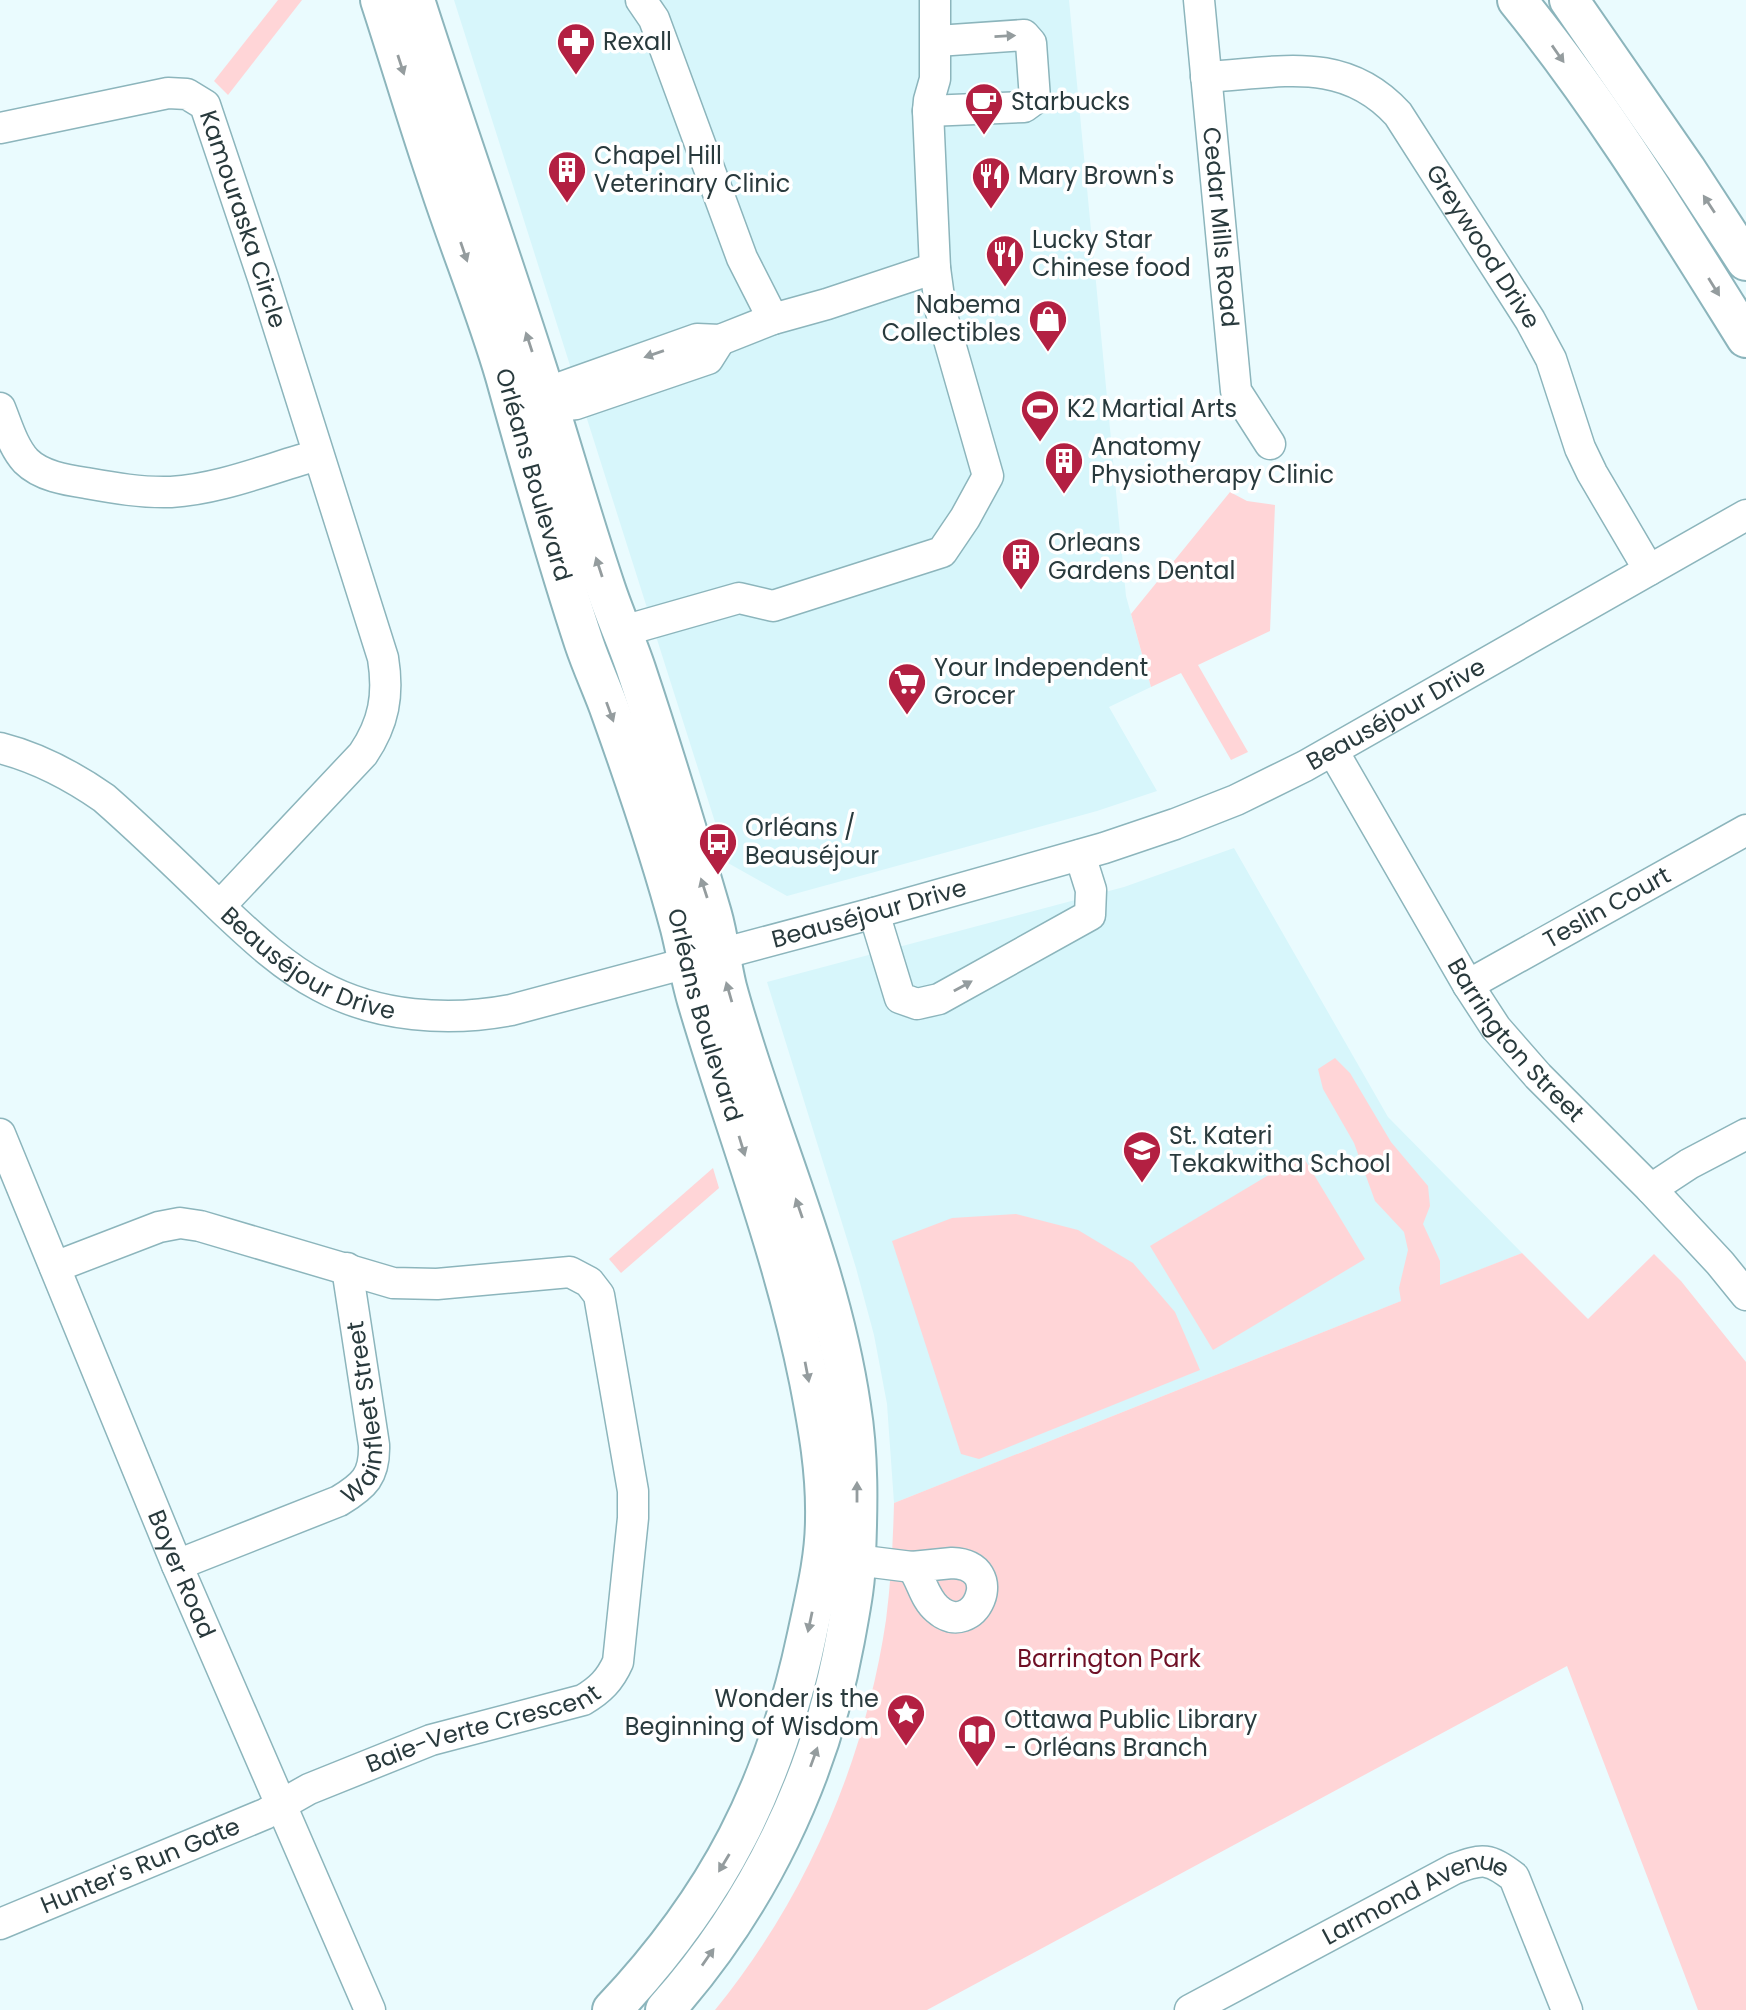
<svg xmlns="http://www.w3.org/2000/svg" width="1746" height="2010" font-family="Poppins,sans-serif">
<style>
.built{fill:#d7f6fb}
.green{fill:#ffd5d7}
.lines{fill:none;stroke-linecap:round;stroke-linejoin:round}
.minor-casing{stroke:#8cb5bc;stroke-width:33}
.major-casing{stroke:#8cb5bc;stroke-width:42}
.minor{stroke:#fff;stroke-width:30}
.major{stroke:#fff;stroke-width:38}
.oneway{fill:#949c9e}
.labels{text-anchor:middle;stroke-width:7;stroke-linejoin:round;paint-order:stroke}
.poi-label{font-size:24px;fill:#293a3d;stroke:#fff;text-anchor:start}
.street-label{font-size:24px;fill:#293a3d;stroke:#fff}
.park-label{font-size:24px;fill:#6f1026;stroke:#fff}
</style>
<rect width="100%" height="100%" fill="#eafbfe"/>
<g class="built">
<path d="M454 0H1069L1126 596 1151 687 1109 707 1157 791 1097 811 787 896 728 863Z"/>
<path d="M1234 848 1388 1117 1522 1253 894 1503 887 1404 874 1335 856 1268 767 982 1124 887Z"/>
</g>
<g class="green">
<path d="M278 0H302L228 95 214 81Z"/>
<path d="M1230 492 1247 501 1275 505 1270 631 1198 665 1248 752 1231 760 1181 673 1151 687 1131 614Z"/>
<path d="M1335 1058 1350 1073 1391 1142 1428 1186 1430 1206 1423 1224 1440 1261V1285L1522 1253 1588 1319 1654 1254 1681 1281 1746 1362V2010H1698L1567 1666 927 2010H715C806 1898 865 1762 886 1620 891 1581 893 1542 894 1503L1401 1301 1399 1288 1408 1250 1404 1232 1375 1201 1354 1143 1323 1089 1318 1069Z"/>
<path d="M1302 1155 1365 1259 1213 1350 1150 1246Z"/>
<path d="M713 1168 719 1188 621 1273 609 1259Z"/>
<path d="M1016 1214 1078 1230 1133 1263 1175 1312 1200 1370 979 1459 961 1454 892 1241 952 1218Z"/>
</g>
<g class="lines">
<g class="minor-casing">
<g id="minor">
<path d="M641 0 654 19 742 258 773 319"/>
<path id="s1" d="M1199 0 1236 391 1270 444"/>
<path id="s2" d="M1206 77C1279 73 1343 54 1398 114L1530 320 1551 359 1580 448 1592 473 1649 570"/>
<path d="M928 111 1024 107 1035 99 1031 43 1024 35 937 41"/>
<path id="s3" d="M0 128 168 93 187 94 205 105 263 278 383 658C389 695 384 723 363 754L220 906"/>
<path d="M549 407 562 387 573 383 697 339 720 340 773 319 827 304 935 268"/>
<path d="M549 407 576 404 708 359 720 340"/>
<path d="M0 408C7 425 13 447 26 461 41 476 66 480 86 483 114 488 142 493 171 492 221 489 270 468 318 455"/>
<path d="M623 631 739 598 773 606 942 552 965 518 988 476 941 312 935 268 928 111 929 100 935 79V0"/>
<path id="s4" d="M0 748C39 758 71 775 104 798 144 833 182 870 220 907 251 936 282 966 320 986 377 1017 448 1022 511 1010L874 913 1104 848 1175 824 1236 800 1305 766 1746 515"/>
<path id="s5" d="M1333 751 1468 985 1496 1028 1538 1076 1651 1189 1720 1263 1746 1295"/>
<path d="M874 913 900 998 917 1004 939 999 1090 915 1091 890 1080 855"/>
<path id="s6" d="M1468 985 1746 830"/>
<path id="s7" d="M0 1134 177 1565 370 2010"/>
<path d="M1651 1189 1689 1164 1746 1134"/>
<path d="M856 1560 912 1567"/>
<path d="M952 1563C1009 1565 974 1642 937 1609 924 1598 922 1580 912 1567Z"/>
<path id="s8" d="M177 1565 339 1501C364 1486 375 1476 374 1445L347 1268"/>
<path id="s9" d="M0 1924 265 1814 309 1789 431 1740 583 1700C600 1690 610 1680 618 1662L633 1518V1491L599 1295 589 1282 570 1272 437 1284 393 1283 200 1226 180 1223 159 1227 55 1267"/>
<path id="s10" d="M1190 2010 1454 1869C1483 1858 1489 1858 1514 1877L1567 2010"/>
</g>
</g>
<g class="major-casing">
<g id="major">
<path id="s11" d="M380 0C400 61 418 123 439 184 460 248 486 311 505 376 530 466 555 555 584 643 592 667 603 690 611 713 636 783 661 856 680 928 686 952 690 977 697 1001 734 1127 783 1251 809 1381 818 1427 826 1472 825 1519 825 1558 815 1597 807 1635 775 1786 718 1898 612 2010"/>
<path d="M415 0C454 122 497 243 536 365 560 439 581 515 606 589 615 616 627 642 636 669 663 750 688 832 712 914 719 938 721 963 727 987 765 1128 830 1262 851 1406 859 1455 858 1506 856 1556 856 1584 850 1612 845 1640 820 1777 758 1906 665 2010"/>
<path d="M1517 0C1603 106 1674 223 1746 338"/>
<path d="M1569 0 1686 169 1746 261"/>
</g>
</g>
<use href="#minor" class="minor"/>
<use href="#major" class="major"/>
</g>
<defs><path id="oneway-solid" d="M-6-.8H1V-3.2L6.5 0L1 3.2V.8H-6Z" transform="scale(1.75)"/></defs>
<g class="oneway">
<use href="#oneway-solid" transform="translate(1005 36) rotate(-3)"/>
<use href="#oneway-solid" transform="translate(1558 54) rotate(55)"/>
<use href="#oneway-solid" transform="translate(401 65) rotate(72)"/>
<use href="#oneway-solid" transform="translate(1709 204) rotate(-123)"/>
<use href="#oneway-solid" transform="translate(464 252) rotate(71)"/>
<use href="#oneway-solid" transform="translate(1714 287) rotate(58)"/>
<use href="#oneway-solid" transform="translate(529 342) rotate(-108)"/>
<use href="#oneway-solid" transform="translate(654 354) rotate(161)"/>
<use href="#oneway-solid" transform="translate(599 567) rotate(-108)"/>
<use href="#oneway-solid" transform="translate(610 712) rotate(70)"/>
<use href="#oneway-solid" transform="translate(704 888) rotate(-108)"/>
<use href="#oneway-solid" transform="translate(963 986) rotate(-29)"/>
<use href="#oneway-solid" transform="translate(729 992) rotate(-106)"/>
<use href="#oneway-solid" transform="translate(742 1146) rotate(73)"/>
<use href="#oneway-solid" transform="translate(799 1208) rotate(-109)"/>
<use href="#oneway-solid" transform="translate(807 1372) rotate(79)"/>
<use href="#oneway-solid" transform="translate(857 1492) rotate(-90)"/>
<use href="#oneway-solid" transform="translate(810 1622) rotate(102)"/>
<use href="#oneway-solid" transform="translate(814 1757) rotate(-70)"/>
<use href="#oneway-solid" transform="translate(724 1863) rotate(121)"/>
<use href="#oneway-solid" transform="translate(708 1957) rotate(-55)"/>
</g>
<defs>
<g id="pharmacy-pin" transform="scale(2.0125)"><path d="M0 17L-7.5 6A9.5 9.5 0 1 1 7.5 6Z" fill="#b32042" stroke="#fff"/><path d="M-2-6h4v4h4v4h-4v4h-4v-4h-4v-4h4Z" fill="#fff"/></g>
<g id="cafe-pin" transform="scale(2.0125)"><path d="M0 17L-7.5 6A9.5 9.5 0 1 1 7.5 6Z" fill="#b32042" stroke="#fff"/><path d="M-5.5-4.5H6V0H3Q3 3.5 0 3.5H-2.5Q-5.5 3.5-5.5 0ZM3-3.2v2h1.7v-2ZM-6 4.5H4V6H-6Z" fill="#fff"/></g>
<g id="building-pin" transform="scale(2.0125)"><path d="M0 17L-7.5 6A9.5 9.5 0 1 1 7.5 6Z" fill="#b32042" stroke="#fff"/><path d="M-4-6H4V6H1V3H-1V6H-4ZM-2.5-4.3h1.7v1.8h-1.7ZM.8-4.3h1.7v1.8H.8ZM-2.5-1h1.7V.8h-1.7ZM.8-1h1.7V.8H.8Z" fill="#fff"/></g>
<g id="restaurant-pin" transform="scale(2.0125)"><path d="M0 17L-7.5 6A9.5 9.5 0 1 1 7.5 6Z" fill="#b32042" stroke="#fff"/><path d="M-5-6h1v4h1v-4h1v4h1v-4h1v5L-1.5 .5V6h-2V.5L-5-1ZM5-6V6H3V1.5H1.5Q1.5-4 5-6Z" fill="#fff"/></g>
<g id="shop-pin" transform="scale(2.0125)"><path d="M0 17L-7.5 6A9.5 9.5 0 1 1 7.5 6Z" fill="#b32042" stroke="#fff"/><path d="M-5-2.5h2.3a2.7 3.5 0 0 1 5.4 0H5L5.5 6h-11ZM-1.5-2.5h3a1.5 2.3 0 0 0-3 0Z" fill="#fff"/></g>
<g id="stadium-pin" transform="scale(2.0125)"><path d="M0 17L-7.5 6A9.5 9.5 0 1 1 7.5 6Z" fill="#b32042" stroke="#fff"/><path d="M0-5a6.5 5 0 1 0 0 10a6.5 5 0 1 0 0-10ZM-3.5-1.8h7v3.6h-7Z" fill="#fff"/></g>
<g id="supermarket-pin" transform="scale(2.0125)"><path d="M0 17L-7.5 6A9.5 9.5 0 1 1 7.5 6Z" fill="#b32042" stroke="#fff"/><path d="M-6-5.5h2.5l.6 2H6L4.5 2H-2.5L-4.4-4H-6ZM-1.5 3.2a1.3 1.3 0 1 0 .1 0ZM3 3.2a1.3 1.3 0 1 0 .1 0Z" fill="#fff"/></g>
<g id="bus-pin" transform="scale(2.0125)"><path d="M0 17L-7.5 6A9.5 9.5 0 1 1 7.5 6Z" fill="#b32042" stroke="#fff"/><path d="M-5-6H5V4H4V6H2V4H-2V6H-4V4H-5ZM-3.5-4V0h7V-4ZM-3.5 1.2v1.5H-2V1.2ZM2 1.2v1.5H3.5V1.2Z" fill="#fff"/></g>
<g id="school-pin" transform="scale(2.0125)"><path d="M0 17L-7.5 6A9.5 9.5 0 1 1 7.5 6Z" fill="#b32042" stroke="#fff"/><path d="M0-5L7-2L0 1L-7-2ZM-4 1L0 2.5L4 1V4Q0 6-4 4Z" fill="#fff"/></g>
<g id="sight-pin" transform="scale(2.0125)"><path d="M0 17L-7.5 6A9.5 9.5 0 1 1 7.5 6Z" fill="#b32042" stroke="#fff"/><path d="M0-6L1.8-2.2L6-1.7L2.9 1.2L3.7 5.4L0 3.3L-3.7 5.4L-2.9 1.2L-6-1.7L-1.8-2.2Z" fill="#fff"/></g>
<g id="library-pin" transform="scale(2.0125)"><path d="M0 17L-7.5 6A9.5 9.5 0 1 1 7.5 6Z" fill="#b32042" stroke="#fff"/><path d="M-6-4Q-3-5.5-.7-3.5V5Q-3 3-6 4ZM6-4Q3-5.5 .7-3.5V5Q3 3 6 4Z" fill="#fff"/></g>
</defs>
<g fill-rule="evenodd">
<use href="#pharmacy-pin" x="576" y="42"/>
<use href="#cafe-pin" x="984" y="102"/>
<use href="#building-pin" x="567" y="170"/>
<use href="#restaurant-pin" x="991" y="176"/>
<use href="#restaurant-pin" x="1005" y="254"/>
<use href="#shop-pin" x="1048" y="319"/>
<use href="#stadium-pin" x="1040" y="409"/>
<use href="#building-pin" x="1064" y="461"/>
<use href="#building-pin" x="1021" y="557"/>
<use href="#supermarket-pin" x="907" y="682"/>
<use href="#bus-pin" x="718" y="842"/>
<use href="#school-pin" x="1142" y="1150"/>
<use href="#sight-pin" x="906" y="1713"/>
<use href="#library-pin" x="977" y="1734"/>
</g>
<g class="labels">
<g class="poi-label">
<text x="603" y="50">Rexall</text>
<text x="1011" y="110">Starbucks</text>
<text x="594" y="164">Chapel Hill<tspan x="594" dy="28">Veterinary Clinic</tspan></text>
<text x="1018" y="184">Mary Brown's</text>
<text x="1032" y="248">Lucky Star<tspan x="1032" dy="28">Chinese food</tspan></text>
<text x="1021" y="313" text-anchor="end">Nabema<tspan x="1021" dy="28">Collectibles</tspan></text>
<text x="1067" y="417">K2 Martial Arts</text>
<text x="1091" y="455">Anatomy<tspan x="1091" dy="28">Physiotherapy Clinic</tspan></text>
<text x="1048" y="551">Orleans<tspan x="1048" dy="28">Gardens Dental</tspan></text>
<text x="934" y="676">Your Independent<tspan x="934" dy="28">Grocer</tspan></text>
<text x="745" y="836">Orléans /<tspan x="745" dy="28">Beauséjour</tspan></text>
<text x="1169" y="1144">St. Kateri<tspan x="1169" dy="28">Tekakwitha School</tspan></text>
<text x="879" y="1707" text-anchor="end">Wonder is the<tspan x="879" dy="28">Beginning of Wisdom</tspan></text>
<text x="1004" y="1728">Ottawa Public Library<tspan x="1004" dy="28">- Orléans Branch</tspan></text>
</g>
<g class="street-label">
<text dy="8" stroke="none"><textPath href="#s3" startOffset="332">Kamouraska Circle</textPath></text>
<text dy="8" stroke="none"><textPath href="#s1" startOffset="228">Cedar Mills Road</textPath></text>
<text dy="8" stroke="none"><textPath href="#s2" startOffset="362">Greywood Drive</textPath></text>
<text dy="8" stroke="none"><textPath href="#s11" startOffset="499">Orléans Boulevard</textPath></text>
<text dy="8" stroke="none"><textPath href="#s4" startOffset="1536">Beauséjour Drive</textPath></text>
<text dy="8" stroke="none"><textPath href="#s6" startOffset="159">Teslin Court</textPath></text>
<text dy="8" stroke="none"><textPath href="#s4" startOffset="970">Beauséjour Drive</textPath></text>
<text dy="8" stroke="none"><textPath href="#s4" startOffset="382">Beauséjour Drive</textPath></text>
<text dy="8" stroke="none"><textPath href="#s11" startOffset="1066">Orléans Boulevard</textPath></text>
<text dy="8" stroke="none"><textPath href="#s5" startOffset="343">Barrington Street</textPath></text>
<text dy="8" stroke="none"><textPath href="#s8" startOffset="275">Wainfleet Street</textPath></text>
<text dy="8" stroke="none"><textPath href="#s7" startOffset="476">Boyer Road</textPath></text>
<text dy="8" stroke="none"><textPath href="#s9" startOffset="522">Baie-Verte Crescent</textPath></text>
<text dy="8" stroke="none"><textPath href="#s9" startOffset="152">Hunter's Run Gate</textPath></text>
<text dy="8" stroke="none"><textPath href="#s10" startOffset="254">Larmond Avenue</textPath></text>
</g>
<g class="park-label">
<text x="1109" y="1667">Barrington Park</text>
</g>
</g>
</svg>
